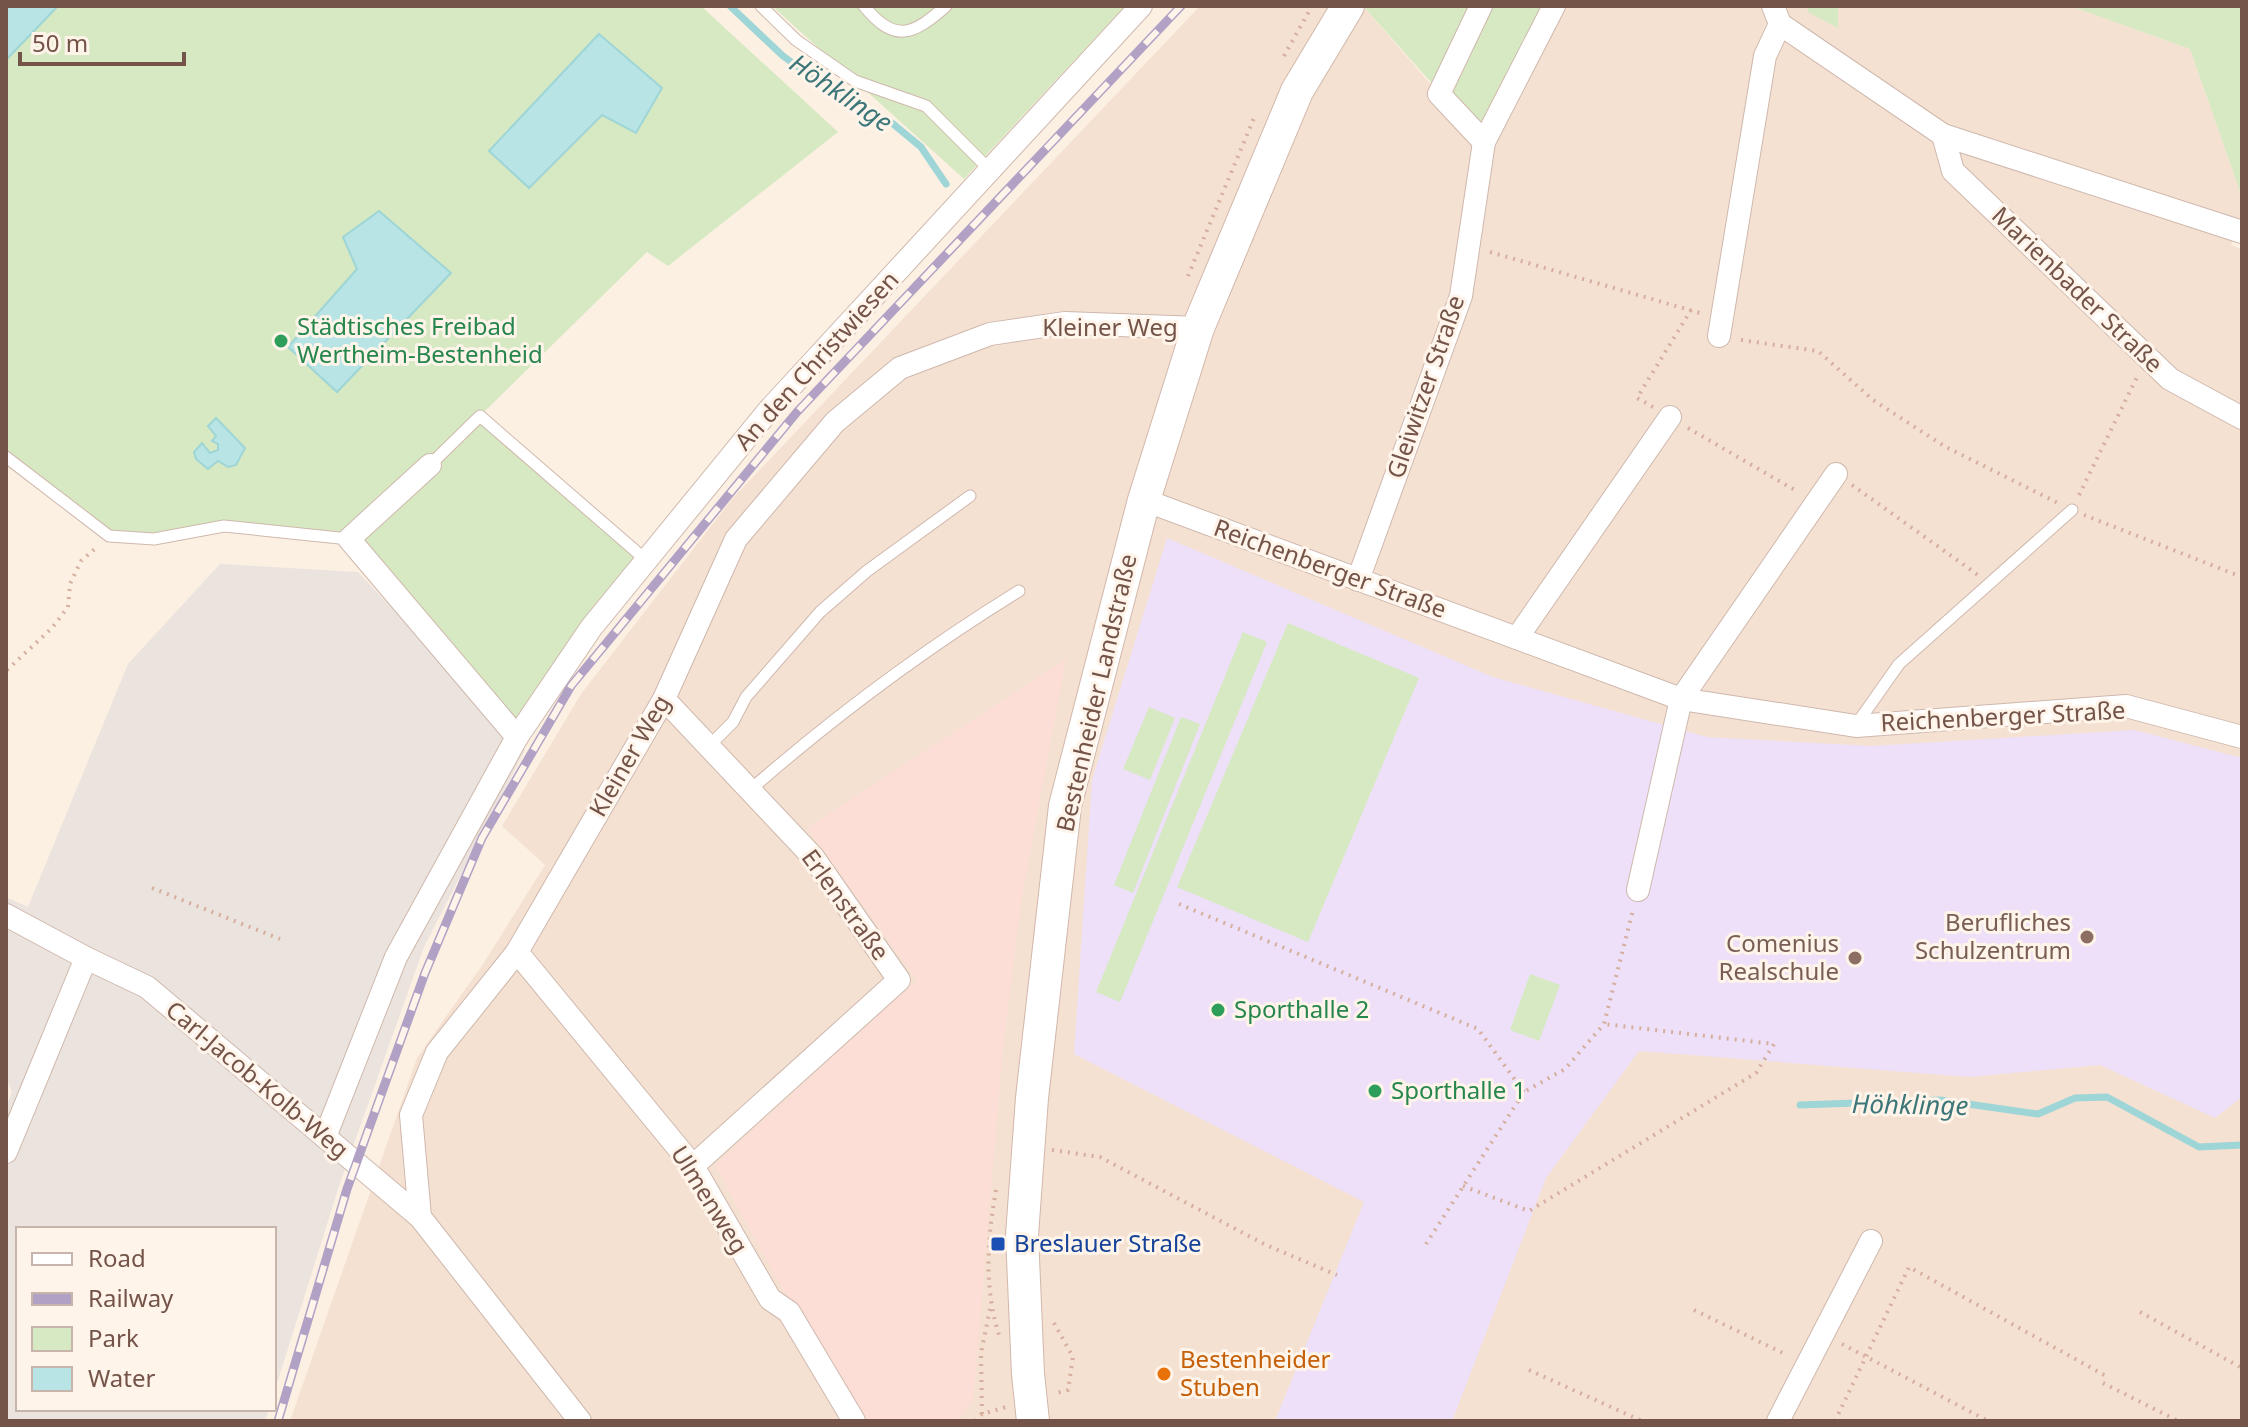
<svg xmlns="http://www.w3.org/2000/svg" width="2248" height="1427" font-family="'Noto Sans',sans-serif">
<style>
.residential{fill:#f4e1d2}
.commercial{fill:#fcded7}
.industrial{fill:#ebe3de}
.education{fill:#ede0f8}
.green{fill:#d7e9c2}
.water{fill:#b8e4e5;stroke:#9ed5d7;stroke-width:2}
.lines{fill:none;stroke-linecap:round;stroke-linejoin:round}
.stream{stroke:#9ed5d7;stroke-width:7}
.lane-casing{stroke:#cfb8ad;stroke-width:13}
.street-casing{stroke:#cfb8ad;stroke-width:24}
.secondary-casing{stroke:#d2b7aa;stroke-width:34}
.path{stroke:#d6ae9e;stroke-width:4;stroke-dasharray:2 6;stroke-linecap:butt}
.lane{stroke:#fff;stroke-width:11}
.street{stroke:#fff;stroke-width:22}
.secondary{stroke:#fff;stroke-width:32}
.rail-casing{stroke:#b1a2c5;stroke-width:9}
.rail{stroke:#fff4ea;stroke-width:6;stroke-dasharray:18;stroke-linecap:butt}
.secondary-bridge-casing{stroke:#d2b7aa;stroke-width:34;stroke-linecap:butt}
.secondary-bridge{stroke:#fff;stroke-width:32}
.leisure-dot{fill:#2e9e5b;stroke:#fff4ea;stroke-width:3}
.education-dot{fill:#8d6e63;stroke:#fff4ea;stroke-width:3}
.transit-dot{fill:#1a4fb4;stroke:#fff4ea;stroke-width:3}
.food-dot{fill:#e8710a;stroke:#fff4ea;stroke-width:3}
.labels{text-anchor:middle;stroke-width:6;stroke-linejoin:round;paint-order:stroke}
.street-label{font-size:24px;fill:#745449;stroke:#fff4ea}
.leisure-label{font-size:24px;fill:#27864d;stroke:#fff4ea;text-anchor:start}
.education-label{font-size:24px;fill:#785e54;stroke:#fff4ea;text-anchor:end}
.transit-label{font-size:24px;fill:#164399;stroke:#fff4ea;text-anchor:start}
.food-label{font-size:24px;fill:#c56008;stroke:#fff4ea;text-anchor:start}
.water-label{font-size:26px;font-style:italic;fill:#3d7679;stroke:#fff4ea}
</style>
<rect width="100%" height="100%" fill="#fcf0e3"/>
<path class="residential" d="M1200 6H1363L1439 94 1554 6H1807L1809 12 1838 27V6H2070L2190 49 2242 197V220L2231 245 2242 249V1421H290L417 1058 485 961 545 865 502 826 581 694 732 499Z"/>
<path class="commercial" d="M1066 659 1021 902 1003 1049 973 1402 956 1421H862L774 1274 715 1165 917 980 807 828Z"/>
<path class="industrial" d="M220 564 358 572 525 750 424 947 340 1183 274 1393V1229H18V1409H269L265 1421H6V1107L12 1092 6 1077V897L28 907 128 664Z"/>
<path class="education" d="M1167 538 1493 677 1707 737 1871 746 2135 730 2242 758V1097L2215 1118 2100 1065 1969 1077 1639 1051 1546 1178 1452 1421H1275L1364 1202 1074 1054 1092 780Z"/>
<g class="green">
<path d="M58 6H701L838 132 668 266 647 252 481 415 646 560 517 737 349 539 224 526 154 539 109 536 6 457V60Z"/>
<path d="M772 6H1125L964 179Z"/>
<path d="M1363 6H1554L1484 142Z"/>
<path d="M1807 6H1838V28L1808 12Z"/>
<path d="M2070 6H2242V197L2190 49Z"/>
<path d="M1288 623 1419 678 1308 942 1177 887Z"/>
<path d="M1243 632 1267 642 1120 1002 1096 992Z"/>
<path d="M1149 707 1175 718 1150 780 1123 769Z"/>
<path d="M1181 717 1200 724 1133 893 1114 885Z"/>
<path d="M1530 974 1560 985 1539 1041 1510 1030Z"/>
</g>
<g class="water">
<path d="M6 6H58L6 60Z"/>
<path d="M599 34 662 88 636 133 602 115 529 188 489 151Z"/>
<path d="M379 211 451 273 337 392 288 347 357 269 343 237Z"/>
<path d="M216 418 245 448 236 465 228 467 218 461 208 469 196 459 194 452 202 443 210 453 218 450V444L212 441 216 436 208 426Z"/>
</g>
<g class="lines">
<g class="stream">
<path d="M730 6 783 56 845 101 892 123 921 147 946 184"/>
<path d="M1800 1105 1940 1100 2038 1114 2075 1098 2107 1097 2199 1147 2242 1145"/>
</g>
<g class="lane-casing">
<g id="lane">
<path d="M761 6 796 40 855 81 926 106 990 170"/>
<path d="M864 6C895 44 913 35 946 6"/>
<path d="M6 457 109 536 154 539 224 526 349 539"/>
<path d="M430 465 480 416 646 560"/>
<path d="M1856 725 1899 664 2072 510"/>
<path d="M709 746 733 722 746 697 820 612 867 571 970 496"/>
<path d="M750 790C835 716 923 650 1019 591"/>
</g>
</g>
<g class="street-casing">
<g id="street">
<path d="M1481 6 1439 94 1484 142 1554 6"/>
<path d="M1773 6 1780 24 1943 135 2242 232"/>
<path d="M1943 135 1953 171 2170 379 2242 418"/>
<path d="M1719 336 1765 56 1780 24"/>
<path d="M430 465 349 539 517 737"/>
<path d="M1144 500 1681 699 1856 726 2126 706 2242 737"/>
<path d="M1358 580 1461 296 1484 142"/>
<path d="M1517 638 1670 417"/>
<path d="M664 699 813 857 899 980 693 1166"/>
<path d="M1638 890 1681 699 1836 474"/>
<path d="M6 915 86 958"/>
<path d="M517 952 693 1166 770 1299 789 1312 854 1421"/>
<path d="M325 1137 396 957 517 737 591 628 769 410 1141 6"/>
<path d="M6 1152 86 958 147 987 420 1217"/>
<path d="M580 1421 420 1217 411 1115 437 1052 517 952 664 699 736 539 835 422 900 368 990 334 1065 323 1198 328"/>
<path d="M1778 1421 1871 1241"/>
</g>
</g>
<g class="secondary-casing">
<path id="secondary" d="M1028 1374 1022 1235 1032 1098 1065 806 1144 500 1198 328 1297 91 1348 6"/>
</g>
<g class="path">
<path d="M1284 56 1312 6"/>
<path d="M1490 252 1700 313"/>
<path d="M1188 276 1254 118"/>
<path d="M1741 340 1818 351 1873 400 1944 446 2058 503"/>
<path d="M1653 407 1637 398 1691 310"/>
<path d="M1688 428 1798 492"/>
<path d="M1852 485 1978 575"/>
<path d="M2079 495 2137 377"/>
<path d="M2084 515 2242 577"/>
<path d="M7 670 52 628 68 607 70 584 81 561 97 547"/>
<path d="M152 888 280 939"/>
<path d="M1179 904 1478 1029 1524 1092"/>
<path d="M1052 1150 1100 1157 1266 1245 1337 1275"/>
<path d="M1463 1186 1529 1211 1756 1073 1774 1044 1604 1024"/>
<path d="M996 1190C987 1240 984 1287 999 1335"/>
<path d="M1426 1244 1524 1092 1565 1069 1604 1024 1633 910"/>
<path d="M1694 1310 1787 1355"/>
<path d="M2140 1312 2242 1368"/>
<path d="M1054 1323 1073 1357 1068 1390 1057 1393"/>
<path d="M1842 1344 1988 1421"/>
<path d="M1529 1370 1642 1421"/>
<path d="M2103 1383 2178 1421"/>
<path d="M982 1414 981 1353 990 1309"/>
<path d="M975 1421 982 1414 1006 1407"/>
<path d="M1835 1421 1909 1267 2106 1376"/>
</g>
<use href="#lane" class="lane"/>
<use href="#street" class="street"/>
<use href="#secondary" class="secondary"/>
<g class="rail-casing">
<path id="rail" d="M278 1421 347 1189 425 973 482 838 571 686 797 412 1181 6"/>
</g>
<use href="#rail" class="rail"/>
<g class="secondary-bridge-casing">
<path id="secondary-bridge" d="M1028 1374 1033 1421"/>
</g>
<use href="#secondary-bridge" class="secondary-bridge"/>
</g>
<g class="leisure-dot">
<circle cx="281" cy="341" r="8"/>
<circle cx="1218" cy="1010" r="8"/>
<circle cx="1375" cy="1091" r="8"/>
</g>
<g class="education-dot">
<circle cx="2087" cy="937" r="8"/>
<circle cx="1855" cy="958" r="8"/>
</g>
<rect class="transit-dot" x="990" y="1236" width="16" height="16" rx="4"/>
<circle class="food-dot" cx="1164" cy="1374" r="8"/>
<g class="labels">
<g class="street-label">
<text transform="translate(2077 290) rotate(44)" y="8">Marienbader Straße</text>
<text x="1110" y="336">Kleiner Weg</text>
<text transform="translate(817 361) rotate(-48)" y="8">An den Christwiesen</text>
<text transform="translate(1426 387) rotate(-71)" y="8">Gleiwitzer Straße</text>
<text transform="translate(1330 569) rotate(20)" y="8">Reichenberger Straße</text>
<text transform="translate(1097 693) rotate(-77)" y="8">Bestenheider Landstraße</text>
<text transform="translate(2003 717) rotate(-3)" y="8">Reichenberger Straße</text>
<text transform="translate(630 756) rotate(-60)" y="8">Kleiner Weg</text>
<text transform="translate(845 905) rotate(54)" y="8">Erlenstraße</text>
<text transform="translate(257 1080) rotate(40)" y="8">Carl-Jacob-Kolb-Weg</text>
<text transform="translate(709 1200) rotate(58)" y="8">Ulmenweg</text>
</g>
<g class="leisure-label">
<text x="297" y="335">Städtisches Freibad<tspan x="297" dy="28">Wertheim-Bestenheid</tspan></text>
<text x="1234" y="1018">Sporthalle 2</text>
<text x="1391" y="1099">Sporthalle 1</text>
</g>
<g class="education-label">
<text x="2071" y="931">Berufliches<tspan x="2071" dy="28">Schulzentrum</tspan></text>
<text x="1839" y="952">Comenius<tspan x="1839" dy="28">Realschule</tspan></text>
</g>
<g class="transit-label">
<text x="1014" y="1252">Breslauer Straße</text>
</g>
<g class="food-label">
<text x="1180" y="1368">Bestenheider<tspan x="1180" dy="28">Stuben</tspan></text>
</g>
<g class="water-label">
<text transform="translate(841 93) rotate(34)" y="9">Höhklinge</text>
<text transform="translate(1910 1105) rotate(1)" y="9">Höhklinge</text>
</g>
</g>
<rect width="2248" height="1427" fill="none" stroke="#745449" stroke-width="16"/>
<rect x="16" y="1227" width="260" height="184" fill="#fff4ea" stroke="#c7b4aa" stroke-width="2"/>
<rect x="32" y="1253" width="40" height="12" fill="#ffffff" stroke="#c7b4aa" stroke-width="2"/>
<text x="88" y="1267" font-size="24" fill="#745449">Road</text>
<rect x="32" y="1293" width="40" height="12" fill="#b1a2c5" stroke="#c7b4aa" stroke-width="2"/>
<text x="88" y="1307" font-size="24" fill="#745449">Railway</text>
<rect x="32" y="1327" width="40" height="24" fill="#d7e9c2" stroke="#c7b4aa" stroke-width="2"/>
<text x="88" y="1347" font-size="24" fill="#745449">Park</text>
<rect x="32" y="1367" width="40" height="24" fill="#b8e4e5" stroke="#c7b4aa" stroke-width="2"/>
<text x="88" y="1387" font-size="24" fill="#745449">Water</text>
<path d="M20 52v12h164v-12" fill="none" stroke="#745449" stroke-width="4"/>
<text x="32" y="52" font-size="24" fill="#745449" stroke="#fff4ea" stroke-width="6" paint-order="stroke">50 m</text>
</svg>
